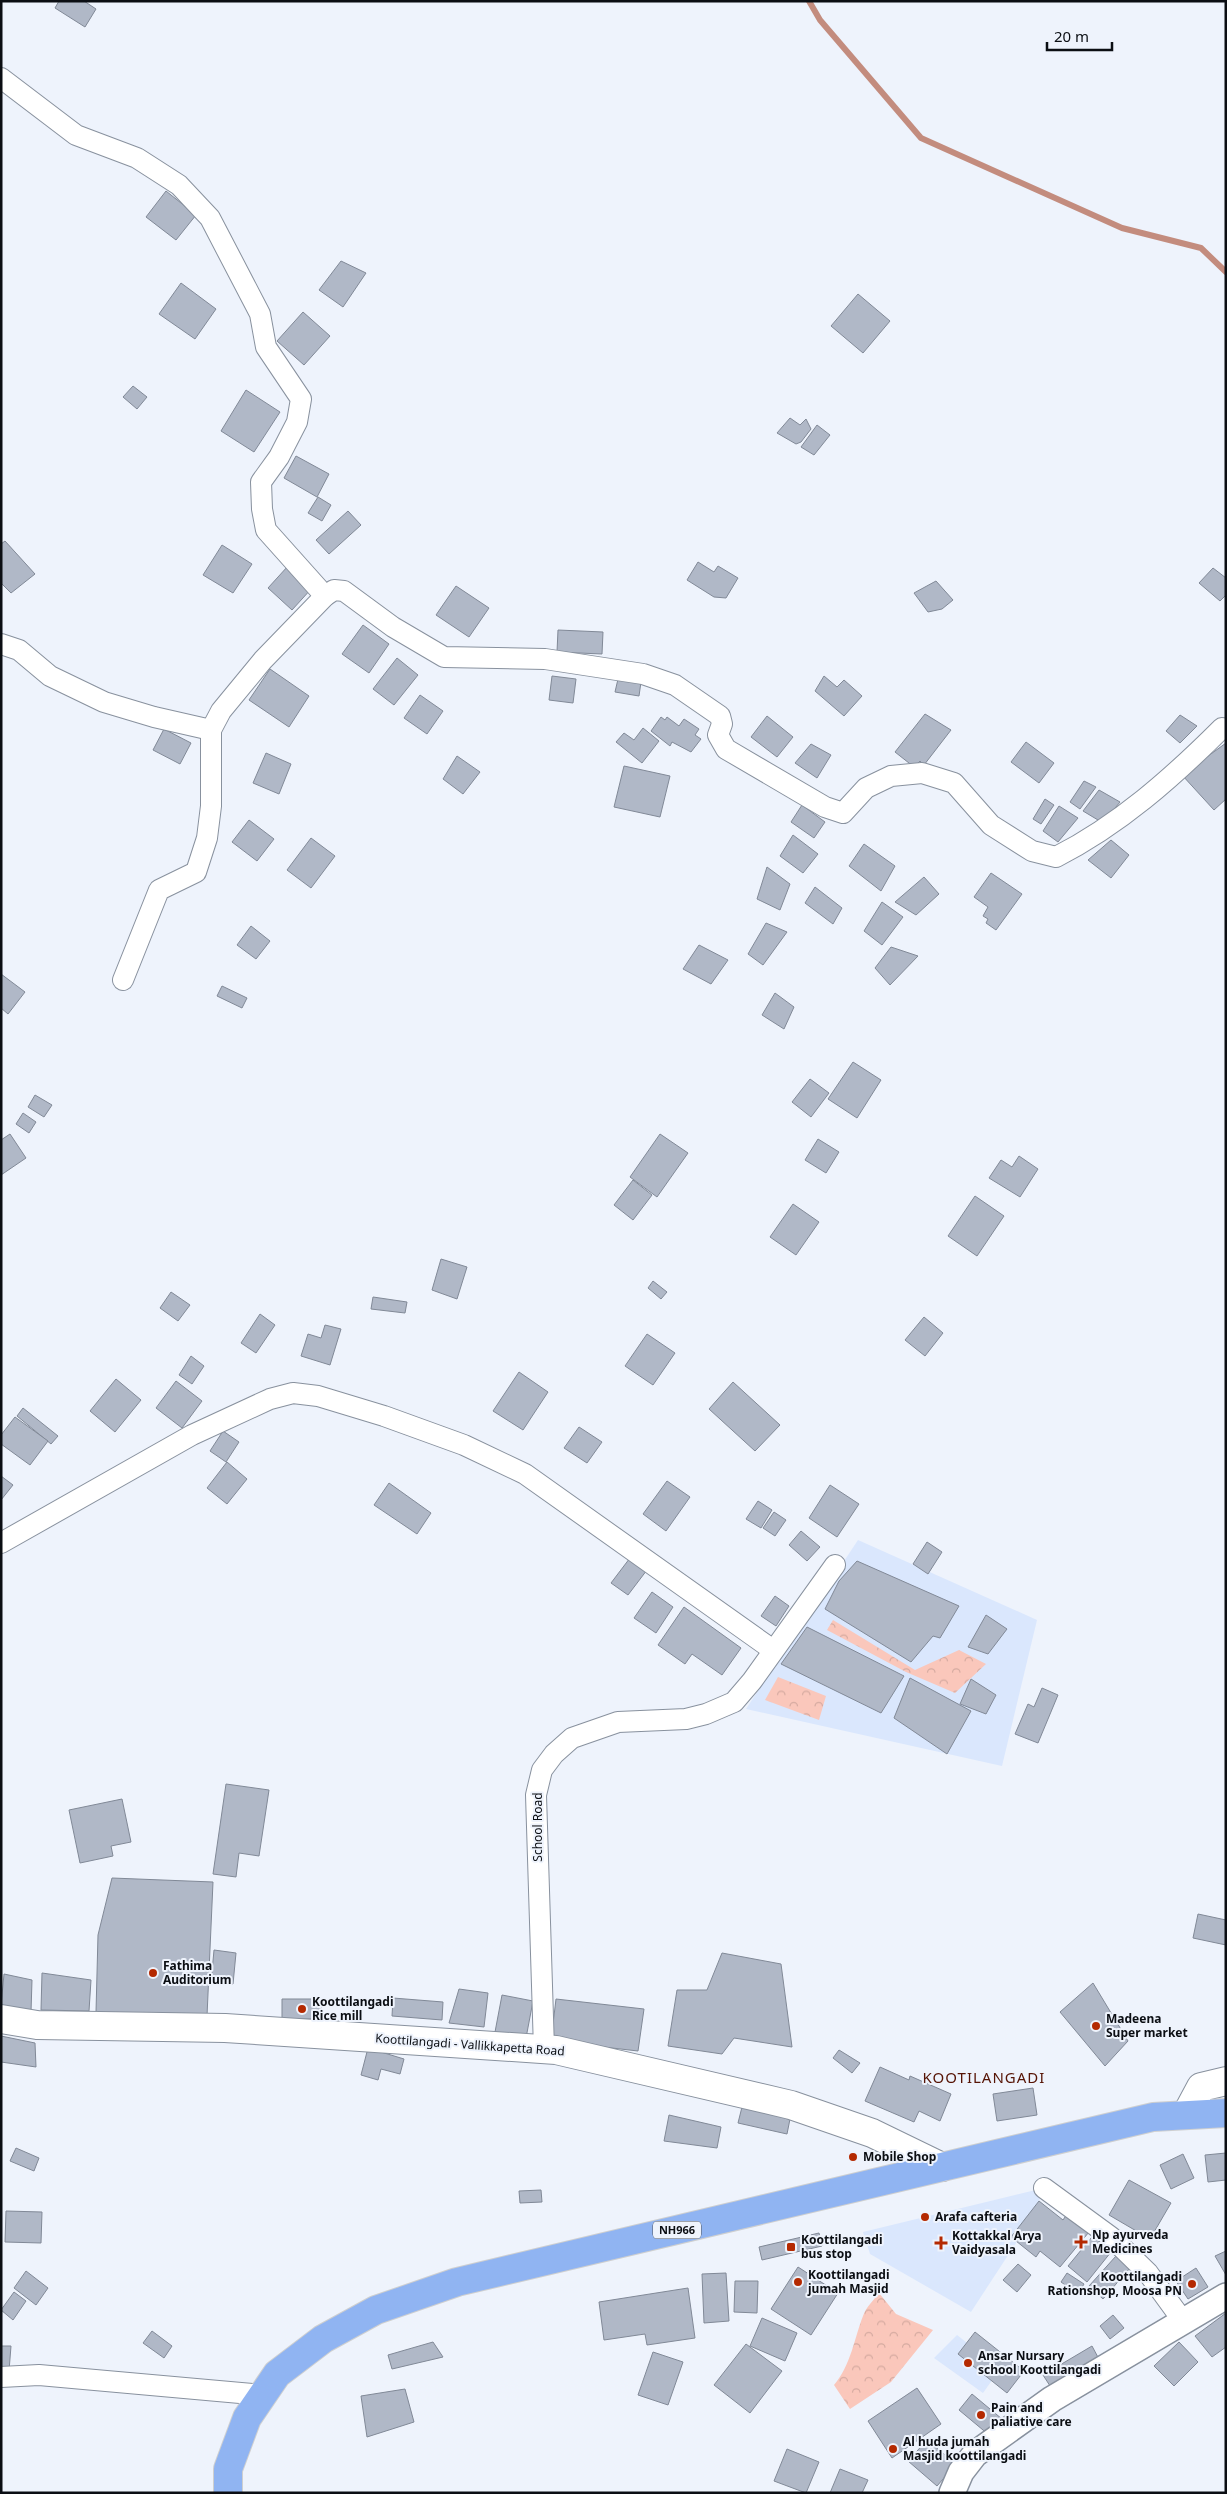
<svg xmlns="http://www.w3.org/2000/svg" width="1227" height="2494" font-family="'Noto Sans',sans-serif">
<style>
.built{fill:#dae7fd}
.park{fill:url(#park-crowns)}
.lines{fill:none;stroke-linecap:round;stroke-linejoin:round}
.stream{stroke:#c38c7e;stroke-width:6}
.building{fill:#b0b8c7;stroke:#818997}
.minor-casing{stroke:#88919e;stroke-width:22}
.tertiary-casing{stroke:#88919e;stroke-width:28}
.secondary-casing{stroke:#88919e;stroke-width:30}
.trunk-casing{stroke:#cecfd0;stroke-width:30}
.minor{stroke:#fff;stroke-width:20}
.tertiary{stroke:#fff;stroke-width:25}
.secondary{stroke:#fff;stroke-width:28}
.trunk{stroke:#90b4f2;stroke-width:28}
.poi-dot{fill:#b42901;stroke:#eef3fc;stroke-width:2}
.labels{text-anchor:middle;stroke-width:4;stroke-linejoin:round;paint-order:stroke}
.shield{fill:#eef3fc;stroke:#4f5359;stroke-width:1}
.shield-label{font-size:11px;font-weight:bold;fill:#0b0e13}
.street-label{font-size:12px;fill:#0b0e13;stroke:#eef3fc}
.poi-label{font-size:12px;font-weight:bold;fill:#0b0e13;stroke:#eef3fc;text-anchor:start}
.quarter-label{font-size:15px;letter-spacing:1px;fill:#561405;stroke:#eef3fc}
</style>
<defs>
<pattern id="park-crowns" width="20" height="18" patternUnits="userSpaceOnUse" patternTransform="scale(1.25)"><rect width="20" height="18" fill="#fac7bb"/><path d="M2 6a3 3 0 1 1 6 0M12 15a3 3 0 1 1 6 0" fill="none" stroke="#d5aaa0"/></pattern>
</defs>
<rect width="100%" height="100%" fill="#eef3fc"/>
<g class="built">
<path d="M858 1540 1037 1620 1002 1766 746 1709Z"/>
<path d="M1044 2188 1031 2220 971 2312 870 2254 863 2232Z"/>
<path d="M957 2335 1000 2369 983 2393 934 2358Z"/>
</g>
<g class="park">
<path d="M833 1620 915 1670 959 1650 986 1664 955 1693 906 1672 827 1630Z"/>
<path d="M778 1677 826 1696 819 1720 765 1700Z"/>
<path d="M879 2293 896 2314 933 2330 891 2382 850 2409 834 2385C851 2365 854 2339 863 2316 866 2307 874 2300 879 2293Z"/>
</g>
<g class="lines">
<path class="stream" d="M809 1 820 20 921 138 1122 228 1201 248 1226 272"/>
</g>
<g class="building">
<path d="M59 1H84L96 9 85 27 55 8Z"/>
<path d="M166 191 196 215 176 240 146 217Z"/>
<path d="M341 261 366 273 343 307 319 290Z"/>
<path d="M181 283 216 309 195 339 159 314Z"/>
<path d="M858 294 890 321 863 353 831 326Z"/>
<path d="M303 312 330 336 304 365 277 341Z"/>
<path d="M133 386 147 397 137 409 123 397Z"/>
<path d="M246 390 280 412 254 452 221 431Z"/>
<path d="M790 418 800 425 806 419 811 429 801 442 796 444 777 433Z"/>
<path d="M817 425 830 435 814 455 801 447Z"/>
<path d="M296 456 329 474 317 497 284 478Z"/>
<path d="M318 497 331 505 322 521 308 513Z"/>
<path d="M348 511 361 525 329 554 316 540Z"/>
<path d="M5 541 35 574 11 593 1 583V544Z"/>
<path d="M222 545 252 564 233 593 203 575Z"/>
<path d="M698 562 714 572 718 566 738 578 726 598 714 597 687 580Z"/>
<path d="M288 566 312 588 292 610 268 588Z"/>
<path d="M1213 568 1226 578V595L1220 601 1199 583Z"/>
<path d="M936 581 953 600 942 609 928 612 914 593Z"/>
<path d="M456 586 489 608 469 637 436 615Z"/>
<path d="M363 625 389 644 369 673 342 654Z"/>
<path d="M558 630 603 632 602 654 557 652Z"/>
<path d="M397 658 418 675 394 705 373 689Z"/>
<path d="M270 669 309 696 289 727 249 700Z"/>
<path d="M552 676 576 679 573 703 549 700Z"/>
<path d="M824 676 837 687 844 680 862 696 844 716 815 691Z"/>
<path d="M618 679 641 682 639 696 615 692Z"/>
<path d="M420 695 443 711 427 734 404 718Z"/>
<path d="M925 714 951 730 924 765 920 761 914 767 895 752Z"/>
<path d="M1180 715 1197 726 1180 743 1166 731Z"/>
<path d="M767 716 793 737 777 757 751 737Z"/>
<path d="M661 717 665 720 667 717 679 726 684 719 699 729 695 735 701 739 691 752 672 742 670 746 651 731Z"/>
<path d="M643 728 659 741 642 763 616 742 624 733 634 740Z"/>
<path d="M164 729 191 743 180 764 153 750Z"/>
<path d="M1026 742 1054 763 1039 783 1011 762Z"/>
<path d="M1226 743V799L1214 810 1182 775Z"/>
<path d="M811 744 831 755 817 778 795 763Z"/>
<path d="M266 753 291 764 279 794 253 783Z"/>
<path d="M457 756 480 772 463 794 443 779Z"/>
<path d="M624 766 670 776 660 817 614 807Z"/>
<path d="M1084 781 1096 787 1080 809 1070 802Z"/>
<path d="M1099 790 1120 802 1103 823 1083 811Z"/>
<path d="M1045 799 1054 805 1041 824 1033 819Z"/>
<path d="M802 805 825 822 814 838 791 822Z"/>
<path d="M1059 806 1078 818 1058 842 1043 831Z"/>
<path d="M249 820 274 839 257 861 232 842Z"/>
<path d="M793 835 818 854 803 873 780 856Z"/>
<path d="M311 838 335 856 311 888 287 870Z"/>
<path d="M1111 840 1129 855 1111 878 1088 860Z"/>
<path d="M864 844 895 866 881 891 849 866Z"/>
<path d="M767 867 790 884 780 910 757 899Z"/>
<path d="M991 873 1022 894 996 930 986 923 988 919 983 916 988 907 974 897Z"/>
<path d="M924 877 939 894 916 915 895 902Z"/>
<path d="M815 887 842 908 833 924 805 903Z"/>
<path d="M882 902 903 917 882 945 864 931Z"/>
<path d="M766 923 787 932 763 965 748 954Z"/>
<path d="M251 926 270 941 256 959 237 945Z"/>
<path d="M699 945 728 960 711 984 683 969Z"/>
<path d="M891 947 918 956 890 985 875 968Z"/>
<path d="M1 974 25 992 8 1014 1 1008Z"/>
<path d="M222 986 247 998 242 1008 217 996Z"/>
<path d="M775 993 794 1007 784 1029 762 1015Z"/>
<path d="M853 1062 881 1080 857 1118 828 1099Z"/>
<path d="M810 1079 829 1093 811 1117 792 1102Z"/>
<path d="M35 1095 52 1105 44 1117 28 1107Z"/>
<path d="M23 1113 36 1122 29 1133 16 1124Z"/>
<path d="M10 1134 26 1158 1 1175V1140Z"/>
<path d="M660 1134 688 1153 657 1197 630 1177Z"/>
<path d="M818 1139 839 1152 826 1173 805 1160Z"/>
<path d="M1019 1156 1038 1169 1020 1197 989 1178 1001 1160 1012 1167Z"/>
<path d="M633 1180 652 1195 633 1220 614 1205Z"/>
<path d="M975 1196 1004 1216 977 1256 948 1236Z"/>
<path d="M793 1204 819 1222 796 1255 770 1237Z"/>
<path d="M441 1259 467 1267 457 1299 432 1290Z"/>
<path d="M653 1281 667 1292 661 1299 648 1288Z"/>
<path d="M171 1292 190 1305 178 1321 160 1308Z"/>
<path d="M373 1297 407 1302 405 1313 371 1309Z"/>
<path d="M260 1314 275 1325 256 1353 241 1343Z"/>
<path d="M924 1317 943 1333 925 1356 905 1340Z"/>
<path d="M325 1325 341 1329 330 1365 301 1356 308 1334 321 1338Z"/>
<path d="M647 1334 675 1353 653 1385 625 1366Z"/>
<path d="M191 1356 204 1366 192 1384 179 1375Z"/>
<path d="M519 1372 548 1392 523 1430 493 1411Z"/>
<path d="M116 1379 141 1400 115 1432 90 1411Z"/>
<path d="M176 1381 202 1401 182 1428 156 1408Z"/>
<path d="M733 1382 780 1425 755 1451 709 1409Z"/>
<path d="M23 1408 58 1436 51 1444 17 1416Z"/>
<path d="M15 1417 48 1441 30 1465 1 1444V1435Z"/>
<path d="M579 1427 602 1442 587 1463 564 1448Z"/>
<path d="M223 1431 239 1442 226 1462 210 1451Z"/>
<path d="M227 1462 247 1479 227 1504 207 1488Z"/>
<path d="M1 1476 13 1485 1 1500Z"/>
<path d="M667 1481 690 1497 666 1531 643 1514Z"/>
<path d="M389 1483 431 1513 417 1534 374 1505Z"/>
<path d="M830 1485 859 1504 837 1537 809 1518Z"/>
<path d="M758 1501 772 1510 761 1528 746 1519Z"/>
<path d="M774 1512 786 1520 775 1536 763 1528Z"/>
<path d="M801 1531 820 1547 807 1561 789 1545Z"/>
<path d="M927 1542 942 1552 928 1574 913 1564Z"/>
<path d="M633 1554 650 1566 628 1595 611 1583Z"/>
<path d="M857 1561 959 1606 940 1638 933 1636 911 1662 825 1609 839 1581Z"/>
<path d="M652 1592 673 1607 656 1633 634 1618Z"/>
<path d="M775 1596 789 1606 776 1626 761 1616Z"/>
<path d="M684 1607 741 1648 722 1675 692 1654 685 1664 658 1645Z"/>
<path d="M986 1615 1007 1629 988 1654 968 1647Z"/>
<path d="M807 1627 904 1676 881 1713 781 1664Z"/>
<path d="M910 1678 971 1711 947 1754 894 1718Z"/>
<path d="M971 1679 996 1695 986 1714 960 1704Z"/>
<path d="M1042 1688 1058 1695 1038 1743 1015 1734 1028 1704 1034 1707Z"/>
<path d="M226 1784 269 1790 259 1856 239 1853 236 1877 213 1874Z"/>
<path d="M122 1799 131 1842 111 1846 113 1856 80 1863 69 1810Z"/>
<path d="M112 1878 213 1882 207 2016 162 2019 96 2012 98 1935Z"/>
<path d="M1198 1914 1226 1920V1945L1193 1938Z"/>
<path d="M214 1950 236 1953 233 1984 211 1983Z"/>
<path d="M722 1953 781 1964 792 2047 734 2038 722 2054 668 2046 677 1990H707Z"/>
<path d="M42 1973 91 1980 89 2011 41 2010Z"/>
<path d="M4 1974 32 1980 31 2012 1 2006Z"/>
<path d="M1093 1983 1128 2041 1105 2066 1060 2012Z"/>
<path d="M459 1989 488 1993 484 2027 449 2023Z"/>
<path d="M502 1995 533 2001 526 2038 495 2032Z"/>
<path d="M393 1998 443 2002 442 2020 392 2016Z"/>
<path d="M282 1999H319L324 2019H282Z"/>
<path d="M556 1999 644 2009 638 2051 551 2041Z"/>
<path d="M1 2036 35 2043 36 2067 1 2062Z"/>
<path d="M368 2048 404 2059 400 2074 381 2069 378 2080 361 2075Z"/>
<path d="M839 2050 860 2063 852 2073 833 2058Z"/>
<path d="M880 2067 909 2080 910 2076 951 2094 940 2121 919 2111 914 2122 865 2101Z"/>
<path d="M1033 2088 1037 2115 997 2121 993 2094Z"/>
<path d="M743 2103 791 2114 787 2134 738 2123Z"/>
<path d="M669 2115 721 2127 717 2148 664 2141Z"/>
<path d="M16 2148 39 2158 34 2171 10 2161Z"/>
<path d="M1226 2153V2180L1208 2182 1205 2155Z"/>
<path d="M1183 2154 1194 2178 1171 2189 1160 2165Z"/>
<path d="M1129 2180 1171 2203 1150 2239 1109 2215Z"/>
<path d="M541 2190 542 2202 520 2203 519 2191Z"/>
<path d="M1039 2201 1063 2220 1067 2214 1089 2232 1060 2267 1040 2251 1036 2257 1011 2237Z"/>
<path d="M6 2211 42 2212 41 2243 5 2242Z"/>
<path d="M1096 2232 1115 2247 1087 2282 1068 2266Z"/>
<path d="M819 2233 822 2246 762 2260 759 2247Z"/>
<path d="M1226 2251V2275L1215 2256Z"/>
<path d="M1116 2256 1130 2268 1103 2299 1089 2286Z"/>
<path d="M1018 2264 1031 2275 1017 2292 1003 2280Z"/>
<path d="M798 2267 838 2293 811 2335 771 2309Z"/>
<path d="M1196 2268 1208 2287 1188 2299 1176 2281Z"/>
<path d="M26 2271 48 2288 36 2305 14 2288Z"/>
<path d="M726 2273 729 2321 704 2323 702 2274Z"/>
<path d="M1067 2273 1084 2284 1078 2294 1061 2282Z"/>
<path d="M735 2281H758L757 2313 734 2312Z"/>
<path d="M688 2288 695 2338 647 2345 645 2334 604 2340 599 2302Z"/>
<path d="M14 2292 26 2301 13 2320 1 2310Z"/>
<path d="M1226 2313V2347L1212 2357 1195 2336Z"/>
<path d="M1113 2315 1124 2328 1110 2339 1100 2326Z"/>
<path d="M762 2318 797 2333 785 2361 750 2346Z"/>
<path d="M152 2331 172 2346 164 2358 143 2343Z"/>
<path d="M975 2332 1024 2371 1007 2393 958 2354Z"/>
<path d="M433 2342 443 2357 392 2369 388 2355Z"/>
<path d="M1179 2342 1198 2362 1174 2386 1154 2366Z"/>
<path d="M746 2344 782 2371 750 2413 714 2385Z"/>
<path d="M1 2346H11L9 2371 1 2370Z"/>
<path d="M1092 2346 1100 2361 1052 2389 1043 2375Z"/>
<path d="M653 2352 683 2362 668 2405 638 2395Z"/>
<path d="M917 2388 941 2424 892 2458 868 2421Z"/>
<path d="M405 2389 414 2422 367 2437 361 2396Z"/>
<path d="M972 2394 1002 2419 989 2435 959 2410Z"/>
<path d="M927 2440 956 2464 937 2486 908 2461Z"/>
<path d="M787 2449 819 2462 806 2493 774 2481Z"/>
<path d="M840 2469 868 2480 862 2493H830Z"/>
</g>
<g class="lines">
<g class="minor-casing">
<g id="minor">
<path d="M1 78 76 135 137 158 179 185 210 218 260 314 266 347 301 399 297 422 279 457 261 482 262 509 266 530 325 596"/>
<path d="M1 644 19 650 50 676 104 702 154 717 211 730"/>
<path d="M123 980 159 890 196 872 207 838 211 806V730L221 711 263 660 325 596 334 590 344 591 393 627 444 657 545 659 643 674 675 685 720 716 722 724 718 735 726 749 825 807 843 813 866 788 891 776 922 773 954 783 991 825 1032 851 1056 857C1119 825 1172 778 1222 728L1226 729"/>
<path d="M1 1543 192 1435 270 1399 293 1393 318 1396 384 1416 464 1445 525 1474 773 1650"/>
<path d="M544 2049 536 1795 542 1770 554 1754 572 1738 618 1722 686 1719 706 1714 734 1702 752 1681 835 1565"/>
<path d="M1044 2188 1111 2237 1148 2273 1183 2321"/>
<path d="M1 2377 39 2375 263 2395"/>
</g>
</g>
<g class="tertiary-casing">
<path id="tertiary" d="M952 2493 961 2472 975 2454 1052 2399 1226 2296"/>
</g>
<g class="secondary-casing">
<g id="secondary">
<path d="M1 2019 37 2025 225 2028 556 2050 791 2105 872 2133 942 2167"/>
<path d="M1186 2115 1201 2087 1226 2081"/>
</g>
</g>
<g class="trunk-casing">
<path id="trunk" d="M228 2493V2469L247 2418 277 2374 323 2339 376 2310 457 2282 1153 2117 1226 2113"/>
</g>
<use href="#minor" class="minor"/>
<use href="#tertiary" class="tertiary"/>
<use href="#secondary" class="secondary"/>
<use href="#trunk" class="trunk"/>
</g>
<g class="poi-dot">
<circle cx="153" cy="1973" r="5"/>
<circle cx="302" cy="2009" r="5"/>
<circle cx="1096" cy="2026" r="5"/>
<circle cx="853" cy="2157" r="5"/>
<circle cx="925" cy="2217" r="5"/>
<path d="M1078.5 2234.5h5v5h5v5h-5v5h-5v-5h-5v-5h5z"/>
<path d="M938.5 2235.5h5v5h5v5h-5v5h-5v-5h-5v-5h5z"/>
<rect x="786" y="2242" width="10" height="10" rx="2.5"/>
<circle cx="798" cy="2282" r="5"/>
<circle cx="1192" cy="2284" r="5"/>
<circle cx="968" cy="2363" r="5"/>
<circle cx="981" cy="2415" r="5"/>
<circle cx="893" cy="2449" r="5"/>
</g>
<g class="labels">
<rect class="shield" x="653" y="2221.5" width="48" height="17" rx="4"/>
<g class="shield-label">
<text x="677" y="2234">NH966</text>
</g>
<g class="street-label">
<text transform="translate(538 1827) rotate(-90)" y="4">School Road</text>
<text transform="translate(470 2045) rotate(4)" y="4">Koottilangadi - Vallikkapetta Road</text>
</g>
<g class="poi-label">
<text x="163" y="1970">Fathima<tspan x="163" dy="14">Auditorium</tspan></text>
<text x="312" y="2006">Koottilangadi<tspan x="312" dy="14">Rice mill</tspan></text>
<text x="1106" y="2023">Madeena<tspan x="1106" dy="14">Super market</tspan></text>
<text x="863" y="2161">Mobile Shop</text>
<text x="935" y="2221">Arafa cafteria</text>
<text x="1092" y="2239">Np ayurveda<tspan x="1092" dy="14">Medicines</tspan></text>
<text x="952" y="2240">Kottakkal Arya<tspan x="952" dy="14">Vaidyasala</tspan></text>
<text x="801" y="2244">Koottilangadi<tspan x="801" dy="14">bus stop</tspan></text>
<text x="808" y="2279">Koottilangadi<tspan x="808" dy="14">jumah Masjid</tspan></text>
<text x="1182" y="2281" text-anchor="end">Koottilangadi<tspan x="1182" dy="14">Rationshop, Moosa PN</tspan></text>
<text x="978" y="2360">Ansar Nursary<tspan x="978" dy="14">school Koottilangadi</tspan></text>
<text x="991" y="2412">Pain and<tspan x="991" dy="14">paliative care</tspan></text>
<text x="903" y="2446">Al huda jumah<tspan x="903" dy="14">Masjid koottilangadi</tspan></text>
</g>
<g class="quarter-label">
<text x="984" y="2083">KOOTILANGADI</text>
</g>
</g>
<rect width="1227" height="2494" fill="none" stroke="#0b0e13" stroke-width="5"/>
<path d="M1047 42v8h65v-8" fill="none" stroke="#0b0e13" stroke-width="2.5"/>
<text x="1054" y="42" font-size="15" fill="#0b0e13" stroke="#eef3fc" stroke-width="4" paint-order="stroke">20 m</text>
</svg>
